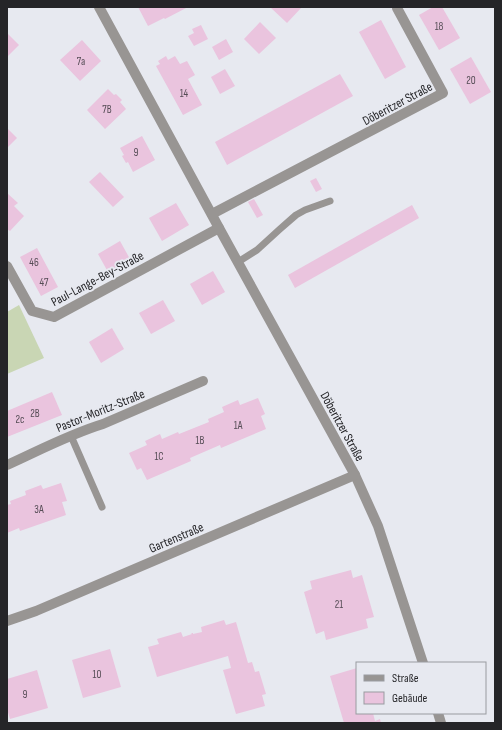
<svg xmlns="http://www.w3.org/2000/svg" width="502" height="730" font-family="'Sofia Sans Condensed',sans-serif">
<style>
.green{fill:#c9d6b4}
.building{fill:#eac4de}
.lines{fill:none;stroke-linecap:round;stroke-linejoin:round}
.lane{stroke:#989593;stroke-width:7}
.street{stroke:#989593;stroke-width:10}
.labels{text-anchor:middle;stroke-width:4;stroke-linejoin:round;paint-order:stroke}
.number-label{font-size:11px;fill:#564d56}
.street-label{font-size:13px;fill:#252528;stroke:#e7e9f0}
</style>
<rect width="100%" height="100%" fill="#e7e9f0"/>
<path class="green" d="M19 305 44 358 7 374V312Z"/>
<g class="building">
<path d="M138 7H188L165 19 164 18 148 26Z"/>
<path d="M270 7H302L287 23Z"/>
<path d="M433 7H442L460 38 439 50 419 15Z"/>
<path d="M381 20 406 67 385 79 359 32Z"/>
<path d="M260 22 276 38 259 54 244 39Z"/>
<path d="M201 25 208 39 194 46 188 36 194 33 192 29Z"/>
<path d="M7 33 19 45 7 57Z"/>
<path d="M226 39 233 52 219 60 212 47Z"/>
<path d="M82 40 101 61 80 81 60 60Z"/>
<path d="M166 56 168 60 175 56 180 64 187 61 195 75 188 79 202 105 183 115 156 66 160 64 158 61Z"/>
<path d="M471 57 491 92 470 104 450 69Z"/>
<path d="M225 69 235 86 220 94 211 77Z"/>
<path d="M340 74 353 96 227 165 215 142Z"/>
<path d="M108 89 114 95 116 94 122 100 120 102 126 109 105 129 87 110Z"/>
<path d="M7 128 17 138 7 148Z"/>
<path d="M142 136 155 160 133 172 128 162 126 163 122 156 124 155 120 148Z"/>
<path d="M100 172 124 197 113 207 89 182Z"/>
<path d="M316 178 322 189 316 192 310 181Z"/>
<path d="M7 193 18 203 14 206 24 216 10 231 7 229Z"/>
<path d="M254 199 263 215 257 218 248 202Z"/>
<path d="M176 203 189 225 162 241 149 218Z"/>
<path d="M412 205 419 218 295 288 288 275Z"/>
<path d="M120 241 130 259 108 272 98 254Z"/>
<path d="M37 248 58 287 41 296 20 257Z"/>
<path d="M213 271 225 292 202 305 190 284Z"/>
<path d="M163 300 175 321 151 334 139 313Z"/>
<path d="M112 328 124 349 101 363 89 342Z"/>
<path d="M52 392 62 415 7 437V411Z"/>
<path d="M258 398 265 414 261 416 266 429 221 448 220 445 190 458 191 461 147 480 141 468 137 470 129 453 147 445 145 441 160 434 162 439 178 432 179 434 209 422 208 419 224 412 222 407 238 400 240 405Z"/>
<path d="M61 483 67 501 62 502 66 515 20 531 19 528 7 533V505L11 504 10 501 26 495 25 491 41 485 43 489Z"/>
<path d="M351 570 353 578 362 575 374 617 366 619 368 628 326 640 324 631 316 634 304 592 312 589 310 581Z"/>
<path d="M224 620 226 625 236 622 248 663 252 662 255 672 259 671 266 694 262 695 265 706 236 714 223 670 231 668 228 656 157 677 148 647 159 644 157 639 181 632 183 637 192 634 191 633H193V634L202 632 201 627Z"/>
<path d="M110 649 121 687 83 698 72 660Z"/>
<path d="M357 668V713H373L375 721 380 719 381 723H344L330 676Z"/>
<path d="M37 670 48 708 10 719 7 709V679Z"/>
</g>
<g class="lines">
<g class="lane">
<path d="M238 262 257 250 280 229 296 215 305 210 330 201"/>
<path d="M71 436 102 507"/>
</g>
<g class="street">
<path d="M99 7 219 228 355 475 378 526 423 663"/>
<path d="M212 214 443 93 397 8"/>
<path d="M7 266 32 311 54 317 219 228"/>
<path d="M7 465C38 451 70 434 103 424L203 381"/>
<path d="M7 621 36 611 355 475"/>
<path d="M438 713 441 723"/>
</g>
</g>
<g class="labels">
<g class="number-label">
<text x="439" y="30">18</text>
<text x="81" y="65">7a</text>
<text x="471" y="84">20</text>
<text x="184" y="97">14</text>
<text x="107" y="113">7B</text>
<text x="136" y="156">9</text>
<text x="34" y="266">46</text>
<text x="44" y="286">47</text>
<text x="35" y="417">2B</text>
<text x="20" y="423">2c</text>
<text x="238" y="429">1A</text>
<text x="200" y="444">1B</text>
<text x="159" y="460">1C</text>
<text x="39" y="513">3A</text>
<text x="339" y="608">21</text>
<text x="97" y="678">10</text>
<text x="25" y="698">9</text>
</g>
<g class="street-label">
<text transform="translate(397 103) rotate(-28)" y="5">Döberitzer Straße</text>
<text transform="translate(97 278) rotate(-28)" y="5">Paul-Lange-Bey-Straße</text>
<text transform="translate(100 410) rotate(-22)" y="5">Pastor-Moritz-Straße</text>
<text transform="translate(343 426) rotate(61)" y="5">Döberitzer Straße</text>
<text transform="translate(176 537) rotate(-23)" y="5">Gartenstraße</text>
</g>
</g>
<rect width="502" height="730" fill="none" stroke="#252528" stroke-width="16"/>
<rect x="356" y="662" width="130" height="52" fill="#e7e9f0" stroke="#999ba0"/>
<rect x="364" y="675" width="20" height="6" fill="#989593" stroke="#999ba0"/>
<text x="392" y="682" font-size="12" fill="#252528">Straße</text>
<rect x="364" y="692" width="20" height="12" fill="#eac4de" stroke="#999ba0"/>
<text x="392" y="702" font-size="12" fill="#252528">Gebäude</text>
</svg>
